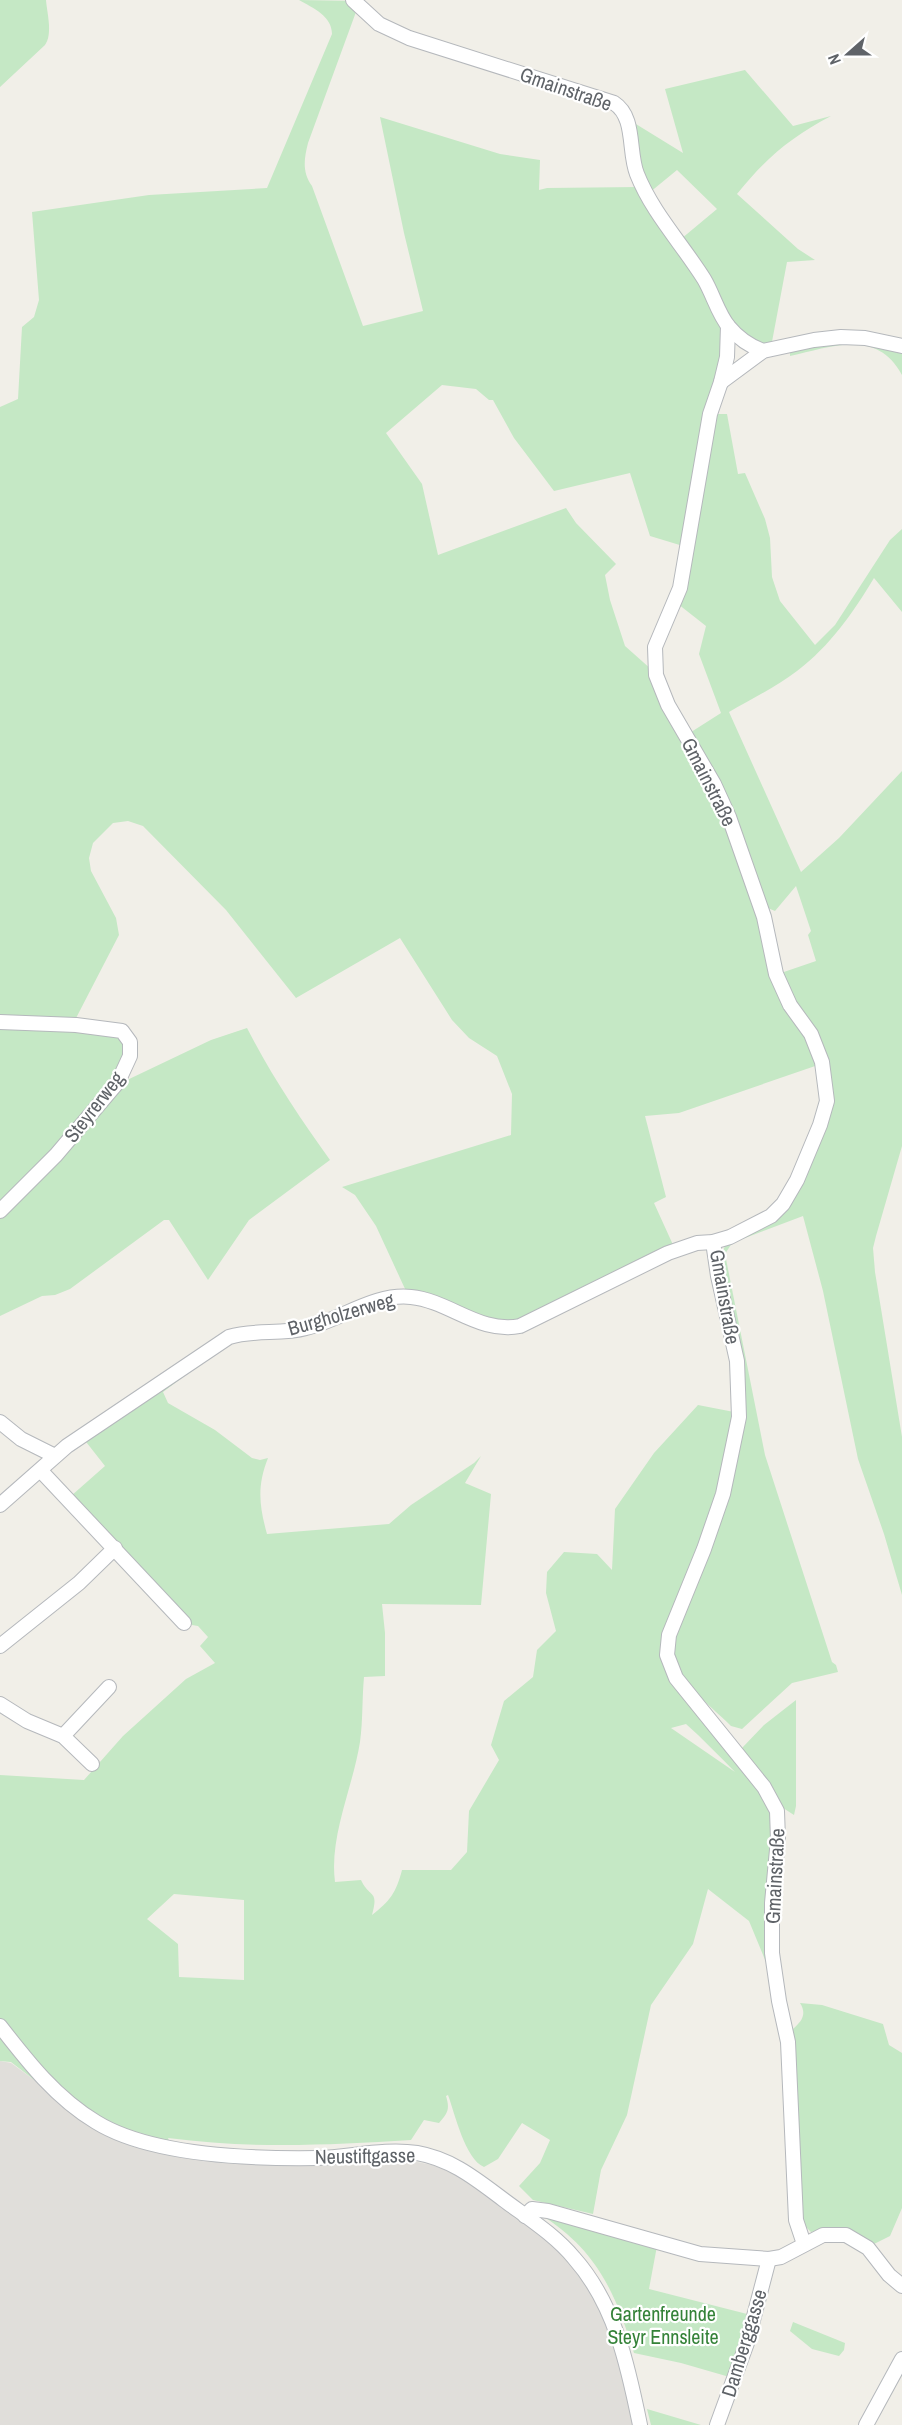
<svg xmlns="http://www.w3.org/2000/svg" width="902" height="2425" font-family="'Archivo Narrow',sans-serif">
<style>
.industrial{fill:#e0deda}
.green{fill:#c5e8c5;fill-rule:evenodd}
.lines{fill:none;stroke-linecap:round;stroke-linejoin:round}
.minor-casing{stroke:#b5b8bc;stroke-width:16}
.minor{stroke:#fff;stroke-width:14}
.labels{text-anchor:middle;stroke-width:4.5;stroke-linejoin:round;paint-order:stroke}
.street-label{font-size:20px;fill:#5f6368;stroke:#fff}
.park-label{font-size:20px;fill:#348238;stroke:#fff}
</style>
<rect width="100%" height="100%" fill="#f1efe8"/>
<path class="industrial" d="M0 2061 11 2063 108 2134 188 2158 332 2164 407 2160 432 2165 453 2173 473 2184 558 2248 579 2272 597 2300 613 2339 633 2425H0Z"/>
<g class="green">
<path d="M0 0H46C47 13 53 34 45 45L0 87Z"/>
<path d="M299 0 360 1 308 143C304 159 302 172 312 186L363 326 423 311 404 233 380 117 500 154 540 160 539 190 547 188 638 187 720 315 724 347 683 546 650 536 630 473 554 491 514 438 493 400H489L476 389 442 385 386 433 422 484 438 555 566 508 576 523 616 564 605 575 610 600 625 646 652 670 711 784 756 904 770 969 821 1064 679 1113 645 1116 666 1197 654 1203 674 1247 507 1325 406 1291 376 1226 355 1195 342 1187 511 1135 512 1094 497 1056 469 1038 452 1020 400 938 296 998 226 910 143 826 128 821 113 823 93 843 89 858 91 871 116 918 119 935 74 1022 124 1028 125 1081 211 1040 247 1028C271 1075 299 1117 330 1160L249 1220 208 1280 169 1220H164L70 1289 55 1295 42 1296 0 1316V407L18 399 22 327 34 317 39 300 32 212 149 195 267 188 332 34C332 16 313 8 299 0Z"/>
<path d="M745 70 793 126 831 116C791 137 766 158 737 194L798 249 815 260 787 262 771 347C733 344 699 269 681 239L717 209 677 170 649 193 639 173 631 121 683 153 665 89Z"/>
<path d="M849 340 886 346 888 351 902 350V375C877 328 831 347 790 356V350Z"/>
<path d="M713 414H727L738 474 745 473 765 519 770 538 772 577 780 601 815 645 835 625 890 540 902 529V612L874 578C853 613 830 646 797 671 776 687 751 699 729 712L801 872 839 838 902 771V1146L876 1236 873 1248 875 1272 902 1437V1595L884 1534 858 1459 823 1291 803 1216 732 1243 725 1254 765 1455 832 1662 836 1665 838 1672 792 1683 742 1729 731 1726C707 1702 671 1678 674 1641L742 1423 718 1261 726 1244 796 1188 828 1073 778 974 816 961 808 935 811 931 796 886 775 911 763 906 688 734 721 713 699 654 706 626 678 604Z"/>
<path d="M215 1353 163 1392 168 1403 215 1430 252 1458 260 1460 268 1458C257 1486 259 1505 267 1534L389 1524 411 1505 474 1463 481 1456 465 1483 491 1494 481 1605 382 1604 385 1633V1676L364 1677C362 1698 363 1721 360 1742 353 1787 329 1836 335 1882L361 1880C370 1899 379 1889 372 1915 390 1901 396 1893 402 1870H451L467 1852 469 1811 499 1760 491 1745 504 1701 533 1677 537 1650 556 1631 546 1593 547 1572 564 1552 597 1554 612 1570 615 1509 654 1453 698 1405 734 1412 726 1470 662 1648 769 1803 774 1816 768 1967 749 1921 708 1889 693 1944 651 2005 627 2115 601 2170 593 2214 533 2200 519 2186 540 2163 550 2140 522 2123 498 2159 484 2167C465 2159 455 2114 448 2095L446 2096C450 2109 448 2113 439 2123L424 2120 411 2140C328 2145 252 2149 168 2138L173 2151 103 2133 11 2062 0 2061V1775L84 1780 123 1736 186 1679 215 1663 200 1646 208 1637 198 1626 192 1625 71 1496 105 1466 83 1438ZM686 1724C703 1739 719 1756 735 1772L671 1728ZM174 1894 244 1900V1980L179 1977 178 1944 147 1919Z"/>
<path d="M796 1700V1806L794 1815 780 1806 771 1785 761 1778 742 1748 764 1725Z"/>
<path d="M800 2003 822 2005 883 2024 889 2045 902 2053V2208L890 2236 874 2244 827 2230 811 2232 802 2223 793 2029C802 2021 807 2014 800 2003Z"/>
<path d="M547 2213 657 2246 649 2289 751 2315 733 2378 681 2363 634 2353C615 2293 599 2254 546 2218Z"/>
<path d="M793 2322 845 2343 844 2350 839 2356 812 2349 790 2331Z"/>
<path d="M647 2409 701 2425H651Z"/>
</g>
<g class="lines">
<g class="minor-casing">
<g id="minor">
<path d="M353 0 379 24 409 38 614 103C636 117 628 152 637 174 652 212 682 244 704 279 713 294 718 314 729 327 738 338 750 346 763 351"/>
<path d="M721 382 763 351 814 340 841 337 865 338 902 346"/>
<path d="M0 1022 76 1025 122 1031 130 1042V1056L118 1082 56 1155 0 1211"/>
<path d="M713 1242 718 1276 737 1361 739 1417 723 1494 704 1549 669 1635 667 1655 676 1678 764 1787 777 1811 778 1839 772 1903V1953L779 2001 788 2042 796 2220 804 2244"/>
<path d="M0 1422 21 1439 55 1456"/>
<path d="M41 1471 184 1623"/>
<path d="M0 1505 67 1446 229 1337C255 1329 281 1335 306 1328 341 1320 374 1293 411 1297 450 1301 479 1334 520 1326L668 1253 697 1243 713 1242 730 1237 771 1216 783 1204 797 1180 820 1125 827 1101 822 1062 811 1034 790 1005 776 974 764 917 729 817 714 784 668 705 656 675 655 647 680 588 710 414 721 382 727 357 728 326"/>
<path d="M0 1646 79 1583 115 1548"/>
<path d="M0 1704 27 1721 63 1736 92 1764"/>
<path d="M63 1736 109 1687"/>
<path d="M0 2026C28 2062 56 2098 96 2122 151 2156 254 2159 318 2158 350 2157 385 2148 417 2153 452 2159 477 2180 504 2200 528 2218 555 2235 574 2258 615 2304 628 2366 640 2425"/>
<path d="M525 2216 532 2209 548 2211 700 2254 769 2259 781 2257 823 2235H846L868 2248 889 2275 902 2286"/>
<path d="M717 2425 747 2343 769 2259"/>
<path d="M866 2425 902 2359"/>
</g>
</g>
<use href="#minor" class="minor"/>
</g>
<g class="labels">
<g class="street-label">
<text transform="translate(566 89) rotate(19)" y="7">Gmainstraße</text>
<text transform="translate(709 782) rotate(63)" y="7">Gmainstraße</text>
<text transform="translate(94 1107) rotate(-52)" y="7">Steyrerweg</text>
<text transform="translate(725 1297) rotate(80)" y="7">Gmainstraße</text>
<text transform="translate(341 1314) rotate(-16)" y="7">Burgholzerweg</text>
<text transform="translate(775 1876) rotate(-87)" y="7">Gmainstraße</text>
<text transform="translate(365 2156) rotate(-1)" y="7">Neustiftgasse</text>
<text transform="translate(744 2343) rotate(-73)" y="7">Damberggasse</text>
</g>
<g class="park-label">
<text x="663" y="2321">Gartenfreunde<tspan x="663" dy="23">Steyr Ennsleite</tspan></text>
</g>
</g>
<g transform="translate(848 54) rotate(249)" stroke="#ffffff" stroke-width="4.5" paint-order="stroke">
<path d="M0-4.5L10 22L0 15L-10 22Z" fill="#5f6368"/>
<text y="-9" font-size="16" font-weight="bold" text-anchor="middle" fill="#5f6368">N</text>
</g>
</svg>
